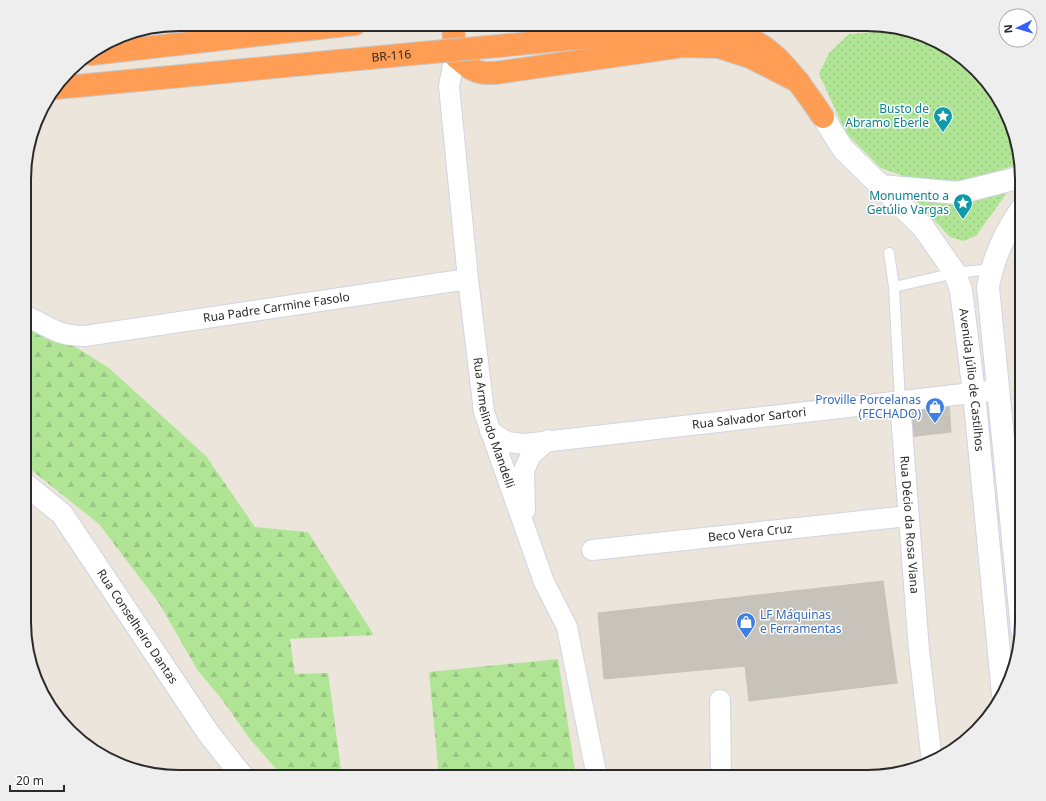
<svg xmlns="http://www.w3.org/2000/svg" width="1046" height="801" font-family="'Noto Sans',sans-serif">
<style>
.forest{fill:url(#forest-firs)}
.park{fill:url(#park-dots)}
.building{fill:#c7c3ba;stroke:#c8c1b5}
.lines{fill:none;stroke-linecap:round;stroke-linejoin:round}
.lane-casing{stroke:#d0d4e3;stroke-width:12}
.street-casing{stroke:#d0d4e3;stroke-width:22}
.secondary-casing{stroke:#d0d4e3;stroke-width:24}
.highway-casing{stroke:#c8c8c8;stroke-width:24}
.lane{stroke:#fff;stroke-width:10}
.street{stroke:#fff;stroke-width:20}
.secondary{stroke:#fff;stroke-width:22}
.highway{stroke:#ff9d54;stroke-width:22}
.highway-bridge-casing{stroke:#c8c8c8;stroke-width:24;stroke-linecap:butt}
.highway-bridge{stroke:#ff9d54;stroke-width:22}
.labels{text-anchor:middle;stroke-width:3;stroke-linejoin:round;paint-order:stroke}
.street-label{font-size:12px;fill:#2a2a2a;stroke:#fff}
.culture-label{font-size:12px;fill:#0d838f;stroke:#fff;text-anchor:end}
.shop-label{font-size:12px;fill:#366cbe;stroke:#fff;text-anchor:end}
.rim{fill:none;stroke:#2a2a2a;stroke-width:2}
</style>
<defs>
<pattern id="forest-firs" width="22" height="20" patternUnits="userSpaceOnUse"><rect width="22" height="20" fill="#b1e596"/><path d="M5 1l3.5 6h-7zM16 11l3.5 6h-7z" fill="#98c581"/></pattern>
<pattern id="park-dots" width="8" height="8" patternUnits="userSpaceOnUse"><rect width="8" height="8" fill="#b1e596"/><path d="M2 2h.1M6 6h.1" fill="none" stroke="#98c581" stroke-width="1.8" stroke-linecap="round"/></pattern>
</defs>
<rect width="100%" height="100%" fill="#ece5db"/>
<g class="forest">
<path d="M25 318 55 334 109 368 206 456 255 527 308 532 374 635 290 639 295 674 328 673 342 777H283L250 739 221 698 198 671 159 603 99 524 25 465Z"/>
<path d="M558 659 576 777H439L429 672Z"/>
</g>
<g class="park">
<path d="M900 30 926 36 969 62 1006 111 1019 164 959 185 923 183 881 168 846 133 819 74 829 53 849 34Z"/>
<path d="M1012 186 976 236 963 241 950 237 915 200Z"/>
</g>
<g class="building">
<path d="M949 401 951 432 908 437 905 406Z"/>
<path d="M883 581 897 683 749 701 745 666 604 679 598 613Z"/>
</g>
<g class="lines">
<g class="lane-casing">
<g id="lane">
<path d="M889 253 894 287 900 402"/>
<path d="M894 287 955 273 991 269"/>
</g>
</g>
<g class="street-casing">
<g id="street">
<path id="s1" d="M455 56 449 86 468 279 484 412 544 582 567 627 597 777"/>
<path id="s2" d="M25 315C48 327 58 336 85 336L468 279"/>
<path id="s3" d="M900 402 919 650 932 762"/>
<path id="s4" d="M490 431 507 442 525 444 998 390"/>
<path d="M525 510 524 470 531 455 548 440"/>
<path id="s5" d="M592 550 908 516"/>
<path d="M720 700 721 777"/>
</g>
</g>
<g class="secondary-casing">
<g id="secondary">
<path id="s6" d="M823 117 843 149 923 227 955 273 961 290 974 393 1003 694"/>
<path d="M881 186 958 193 1022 177"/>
<path id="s7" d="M25 484 62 514 209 734 243 777"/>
<path d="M1022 630 988 287C993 258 1005 232 1022 208"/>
</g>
</g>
<g class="highway-casing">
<g id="highway">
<path d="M453 24 455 56C470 69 475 74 495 73L683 46 719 47 750 57 799 82"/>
<path d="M709 30C720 31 733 32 743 36 778 48 803 88 823 117"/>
<path d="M498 46 727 24"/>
<path d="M91 54 355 24"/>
<path id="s8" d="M56 88 422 53"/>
</g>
</g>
<use href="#lane" class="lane"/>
<use href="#street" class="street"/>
<use href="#secondary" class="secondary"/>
<use href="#highway" class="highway"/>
<g class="highway-bridge-casing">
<path id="highway-bridge" d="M422 53 498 46"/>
</g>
<use href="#highway-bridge" class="highway-bridge"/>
</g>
<defs>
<g id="sight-pin" transform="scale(1)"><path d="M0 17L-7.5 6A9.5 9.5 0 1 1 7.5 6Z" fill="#0f9aa8" stroke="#fff"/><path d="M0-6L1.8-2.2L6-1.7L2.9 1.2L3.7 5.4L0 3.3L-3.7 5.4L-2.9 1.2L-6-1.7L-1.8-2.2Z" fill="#fff"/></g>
<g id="shop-pin" transform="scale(1)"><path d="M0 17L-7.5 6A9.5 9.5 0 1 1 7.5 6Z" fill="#3f7fe0" stroke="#fff"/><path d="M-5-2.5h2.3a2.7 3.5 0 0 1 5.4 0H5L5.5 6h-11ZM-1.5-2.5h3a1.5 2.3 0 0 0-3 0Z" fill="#fff"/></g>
</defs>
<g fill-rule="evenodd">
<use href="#sight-pin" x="943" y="116"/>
<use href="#sight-pin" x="963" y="203"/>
<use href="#shop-pin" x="935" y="407"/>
<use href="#shop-pin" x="746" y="622"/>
</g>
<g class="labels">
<g class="street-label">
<text dy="4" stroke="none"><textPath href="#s8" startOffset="337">BR-116</textPath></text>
<text dy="4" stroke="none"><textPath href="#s2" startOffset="258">Rua Padre Carmine Fasolo</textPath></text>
<text dy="4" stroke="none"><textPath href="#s6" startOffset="314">Avenida Júlio de Castilhos</textPath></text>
<text dy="4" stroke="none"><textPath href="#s4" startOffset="264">Rua Salvador Sartori</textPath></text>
<text dy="4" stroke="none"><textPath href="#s1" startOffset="371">Rua Armelindo Mandelli</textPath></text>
<text dy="4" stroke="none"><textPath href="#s3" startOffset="123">Rua Décio da Rosa Viana</textPath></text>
<text dy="4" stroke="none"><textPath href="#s5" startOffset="159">Beco Vera Cruz</textPath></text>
<text dy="4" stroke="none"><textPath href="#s7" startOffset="183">Rua Conselheiro Dantas</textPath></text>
</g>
<g class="culture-label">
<text x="929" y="113">Busto de<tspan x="929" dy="14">Abramo Eberle</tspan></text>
<text x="949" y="200">Monumento a<tspan x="949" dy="14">Getúlio Vargas</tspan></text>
</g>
<g class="shop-label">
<text x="921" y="404">Proville Porcelanas<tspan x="921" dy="14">(FECHADO)</tspan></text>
<text x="760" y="619" text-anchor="start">LF Máquinas<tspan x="760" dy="14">e Ferramentas</tspan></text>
</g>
</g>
<path d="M0 0H1046V801H0ZM179 31H867A148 148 0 0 1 1015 179V622A148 148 0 0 1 867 770H179A148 148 0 0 1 31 622V179A148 148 0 0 1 179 31Z" fill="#eee" fill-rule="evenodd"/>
<path class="rim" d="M179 31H867A148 148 0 0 1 1015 179V622A148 148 0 0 1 867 770H179A148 148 0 0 1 31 622V179A148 148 0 0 1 179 31Z"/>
<g transform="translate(1018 28) rotate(265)"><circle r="19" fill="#ffffff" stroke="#aaaaaa"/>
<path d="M0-3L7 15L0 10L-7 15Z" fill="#365dff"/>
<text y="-6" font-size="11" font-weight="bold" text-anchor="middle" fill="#2a2a2a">N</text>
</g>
<path d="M10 785v6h54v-6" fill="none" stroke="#2a2a2a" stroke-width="2"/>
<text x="16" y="785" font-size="12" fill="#2a2a2a" stroke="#ffffff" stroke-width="3" paint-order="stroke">20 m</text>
</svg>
